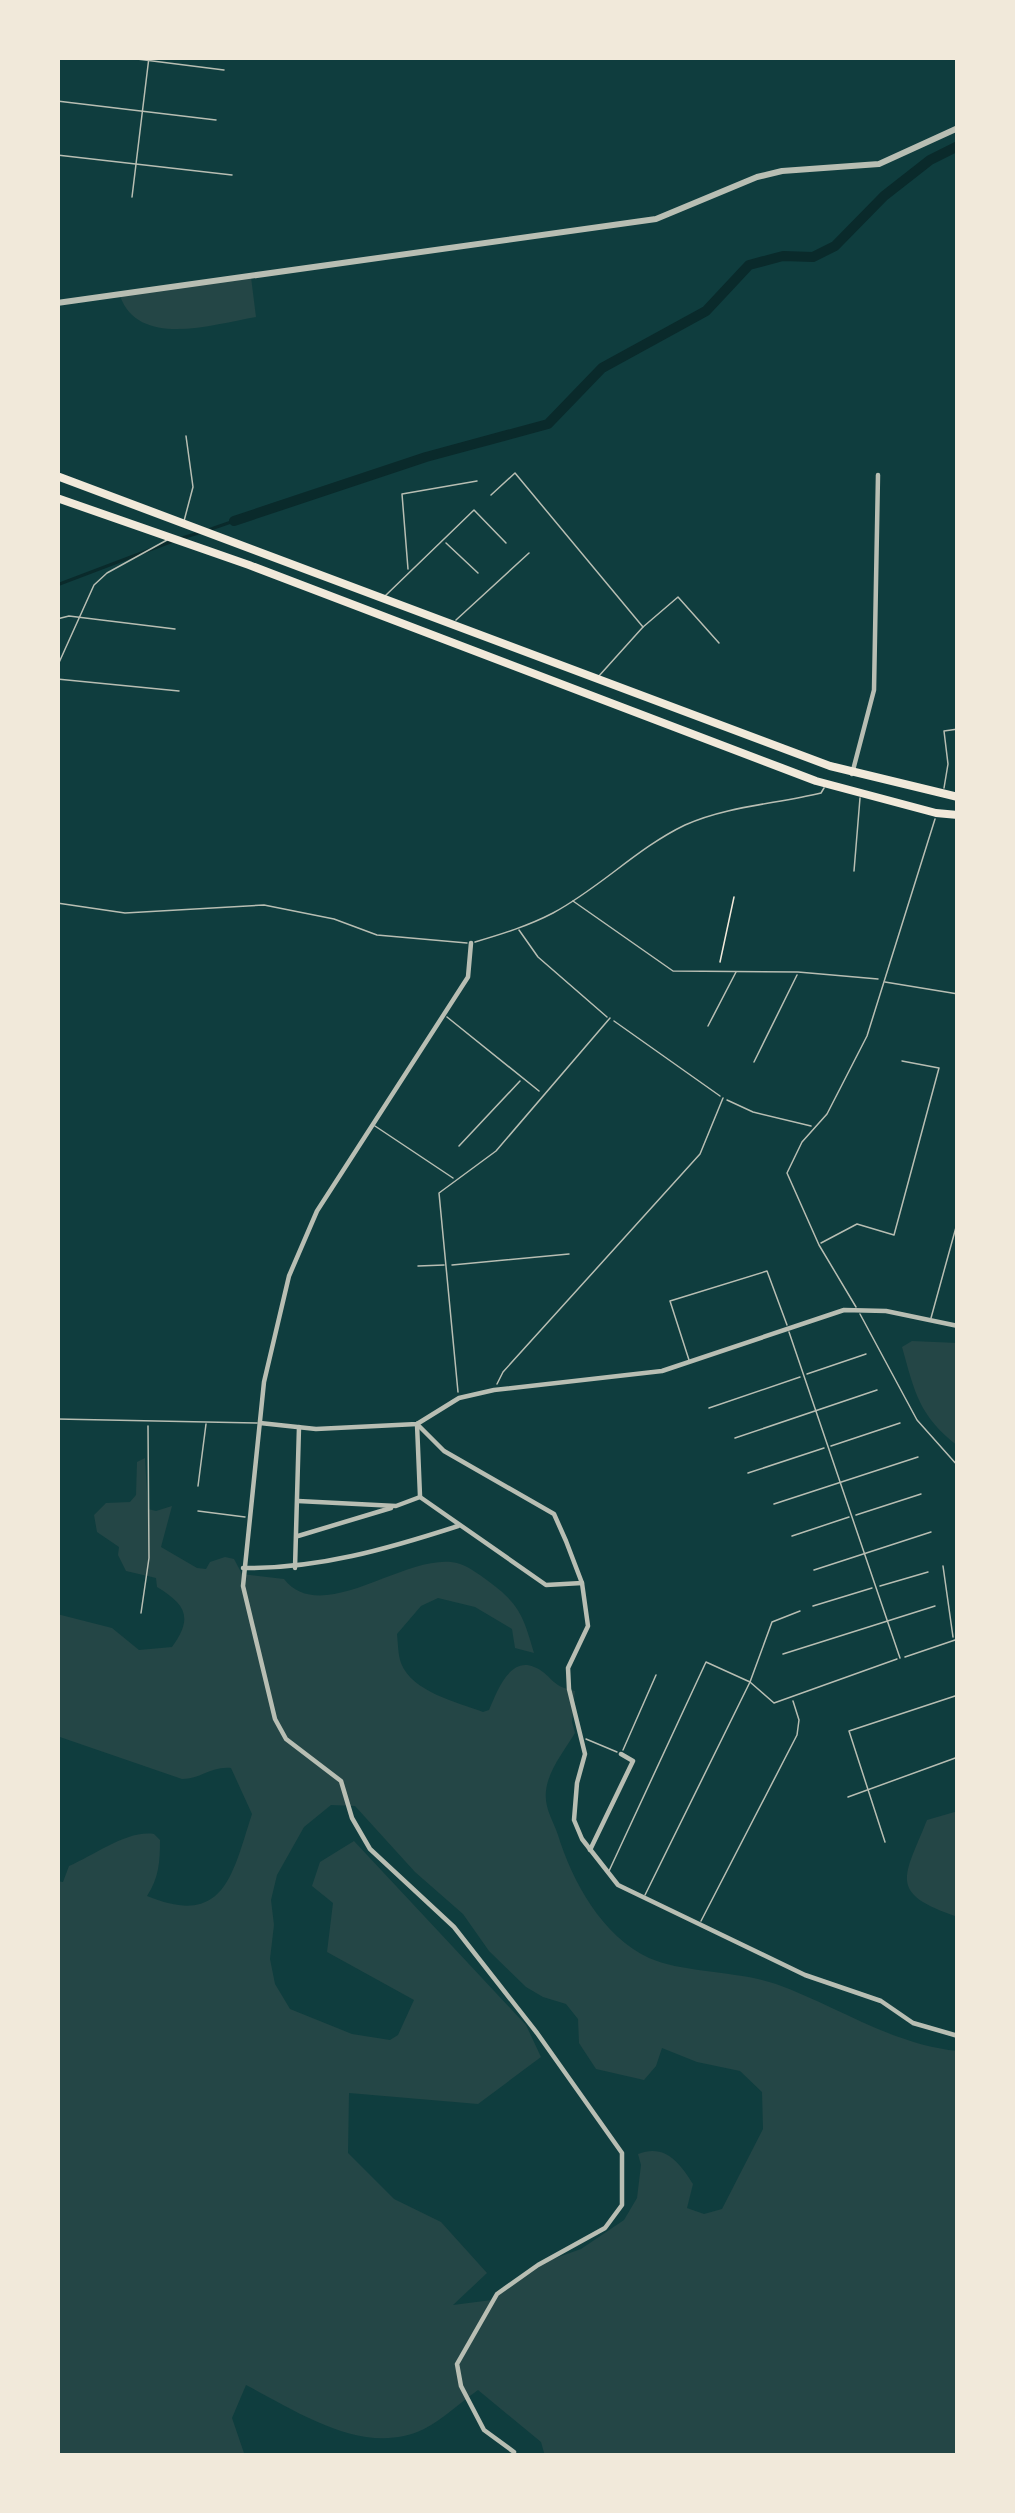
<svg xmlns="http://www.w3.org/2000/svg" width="1015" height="2513" font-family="'Varela Round',sans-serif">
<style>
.green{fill:#244646;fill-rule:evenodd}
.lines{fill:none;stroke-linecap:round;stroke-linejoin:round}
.stream{stroke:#0a2a2b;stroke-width:3}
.canal{stroke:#0a2a2b;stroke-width:10}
.path{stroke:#f1e9da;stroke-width:1.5}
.service{stroke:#b8beb3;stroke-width:1.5}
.minor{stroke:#b8beb3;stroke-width:4.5}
.tertiary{stroke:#b8beb3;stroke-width:6}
.primary{stroke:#f1e9da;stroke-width:8}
</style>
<rect width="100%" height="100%" fill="#0f3d3e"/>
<g class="green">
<path d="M251 277 256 317C214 324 139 349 120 296Z"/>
<path d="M912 1341 958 1343V1446C919 1416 915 1393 902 1347Z"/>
<path d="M145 1458 148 1509 156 1511 172 1506 161 1547 197 1568 206 1569 210 1562 225 1557 234 1559 242 1574 284 1579C321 1626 400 1557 451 1562 464 1563 474 1571 484 1578 518 1602 523 1614 534 1653L515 1648 512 1629 475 1607 438 1598 421 1606 397 1634C398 1643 398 1655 401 1663 412 1692 457 1702 483 1712L489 1710C496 1694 509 1656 534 1667 552 1674 549 1686 575 1691L572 1722 575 1733C565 1750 548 1770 546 1791 544 1808 553 1820 558 1835 572 1881 602 1936 649 1958 683 1973 739 1971 776 1984 837 2006 893 2045 958 2051V2456H545L541 2442 478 2390C461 2402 443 2419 424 2429 364 2458 297 2411 246 2385L232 2418 245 2456H57V1881L63 1882 69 1866C95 1855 127 1830 154 1834L160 1840C160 1861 159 1878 147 1896 225 1928 232 1875 252 1814L231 1768C211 1766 201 1779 182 1779L57 1736V1614L112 1628 139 1650 172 1647C194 1617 185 1604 157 1587L156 1578 126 1571 118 1555 119 1547 97 1532 94 1515 106 1503 130 1502 136 1495 137 1462ZM331 1805 355 1806 415 1872 463 1914 489 1951 526 1987 543 1997 566 2004 578 2019 579 2043 596 2069 644 2080 656 2066 662 2048 697 2062 740 2071 762 2092 763 2129 722 2209 704 2214 687 2208 693 2184C680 2163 665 2143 638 2154L641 2165 637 2198 624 2220 581 2249 533 2266 492 2300 453 2305 487 2273 441 2222 394 2199 348 2153 349 2093 478 2104 541 2057 526 2025 354 1841 320 1862 312 1886 333 1903 327 1952 414 2000 398 2035 390 2040 352 2034 290 2009 275 1984 270 1959 274 1925 271 1900 277 1875 304 1827Z"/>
<path d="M958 1811V1917C887 1893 904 1878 927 1820Z"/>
</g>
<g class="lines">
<g class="stream">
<path d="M211 529 234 521"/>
<path d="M182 538 202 532"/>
<path d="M57 585 173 541"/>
</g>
<path class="canal" d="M234 521 426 457 548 424 602 368 706 311 749 265 783 256 813 257 835 246 884 196 930 160 958 146"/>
<path class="path" d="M720 962 734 897"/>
<g class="service">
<path d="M121 57 224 70"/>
<path d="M57 101 216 120"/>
<path d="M57 155 232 175"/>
<path d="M132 197 149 57"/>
<path d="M491 495 515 473 643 627"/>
<path d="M184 521 193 487 186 436"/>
<path d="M446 543 478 573"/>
<path d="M408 569 402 494 477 481"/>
<path d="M385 596 474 510 506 543"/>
<path d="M57 619 69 616 175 629"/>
<path d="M456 620 529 553"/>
<path d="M57 667 94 585 107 573 167 540"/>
<path d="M598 677 643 627 678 597 719 643"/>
<path d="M57 679 179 691"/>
<path d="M944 788 948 764 944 731 958 729"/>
<path d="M854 871 860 798"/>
<path d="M573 901 673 971 798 972 878 979"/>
<path d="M57 903 125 913 264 905 334 919 377 935 467 943"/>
<path d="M519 930 538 957 607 1017"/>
<path d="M475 942C502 934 528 926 553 913 600 888 637 848 685 825 727 806 776 804 821 793L824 788"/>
<path d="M885 982 958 994"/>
<path d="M447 1017 539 1091"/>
<path d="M614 1021 720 1096"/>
<path d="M708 1026 736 972"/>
<path d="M754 1062 797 975"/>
<path d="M727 1100 753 1112 811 1126"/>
<path d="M375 1126 453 1178"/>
<path d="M459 1146 520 1081"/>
<path d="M821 1243 857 1224 894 1235 939 1068 902 1061"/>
<path d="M452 1265 569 1254"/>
<path d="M418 1266 444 1265"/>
<path d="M856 1307 819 1245 787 1173 802 1142 827 1114 867 1036 935 819"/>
<path d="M860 1314 917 1420 958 1466"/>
<path d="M931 1318 958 1220"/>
<path d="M789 1332 900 1658"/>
<path d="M689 1360 670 1301 767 1271 787 1325"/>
<path d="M807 1374 866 1354"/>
<path d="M497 1384 503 1372 700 1154 723 1098"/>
<path d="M458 1392 439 1193 496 1151 610 1018"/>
<path d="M709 1408 800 1377"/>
<path d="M57 1419 257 1423"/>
<path d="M735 1438 877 1390"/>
<path d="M831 1446 900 1423"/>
<path d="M748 1473 824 1448"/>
<path d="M198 1486 206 1424"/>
<path d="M774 1504 918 1457"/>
<path d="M198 1511 245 1517"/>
<path d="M856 1515 921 1494"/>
<path d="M792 1536 849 1517"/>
<path d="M943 1566 953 1637"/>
<path d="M814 1570 931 1532"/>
<path d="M880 1586 928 1572"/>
<path d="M813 1606 872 1588"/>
<path d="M141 1613 149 1558 148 1426"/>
<path d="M783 1654 935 1606"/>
<path d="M905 1657 958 1639"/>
<path d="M586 1739 617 1752"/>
<path d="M623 1750 656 1675"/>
<path d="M848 1797 958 1757"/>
<path d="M885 1842 849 1731 958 1695"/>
<path d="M609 1871 706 1662 750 1682 774 1703 897 1659"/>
<path d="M645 1895 750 1682 772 1622 800 1611"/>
<path d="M701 1921 797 1735 799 1720 793 1701"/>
</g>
<g class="minor">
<path d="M852 774 874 690 878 475"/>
<path d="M471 943 468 977 317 1211 289 1276 264 1382 243 1586 275 1719 286 1739 341 1781 352 1818 370 1849 454 1927 537 2033 622 2153V2205L605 2228 538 2265 497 2294 457 2364 461 2386 484 2430 514 2452"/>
<path d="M260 1423 316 1429 417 1424 459 1398 494 1390 662 1371 844 1310 886 1311 958 1326"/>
<path d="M417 1424 444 1451 554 1514 566 1541 582 1583 588 1626 568 1668 569 1689 585 1754 577 1783 574 1820 582 1839 618 1885 805 1975 881 2001 913 2023 958 2036"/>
<path d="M417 1424 420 1496"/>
<path d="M420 1497 546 1585 582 1583"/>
<path d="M298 1501 396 1506 420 1497"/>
<path d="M298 1536 391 1508"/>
<path d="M243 1568C318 1569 387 1549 458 1526"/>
<path d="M295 1568 299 1427"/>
<path d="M590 1850 633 1761 621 1754"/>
</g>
<path class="tertiary" d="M57 303 656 219 757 177 782 171 879 164 958 128"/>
<g class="primary">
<path d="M57 476 830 766 958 797"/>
<path d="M57 498 249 565 816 781 936 813 958 815"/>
</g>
</g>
<rect width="1015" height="2513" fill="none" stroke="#f1e9da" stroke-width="120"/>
</svg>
